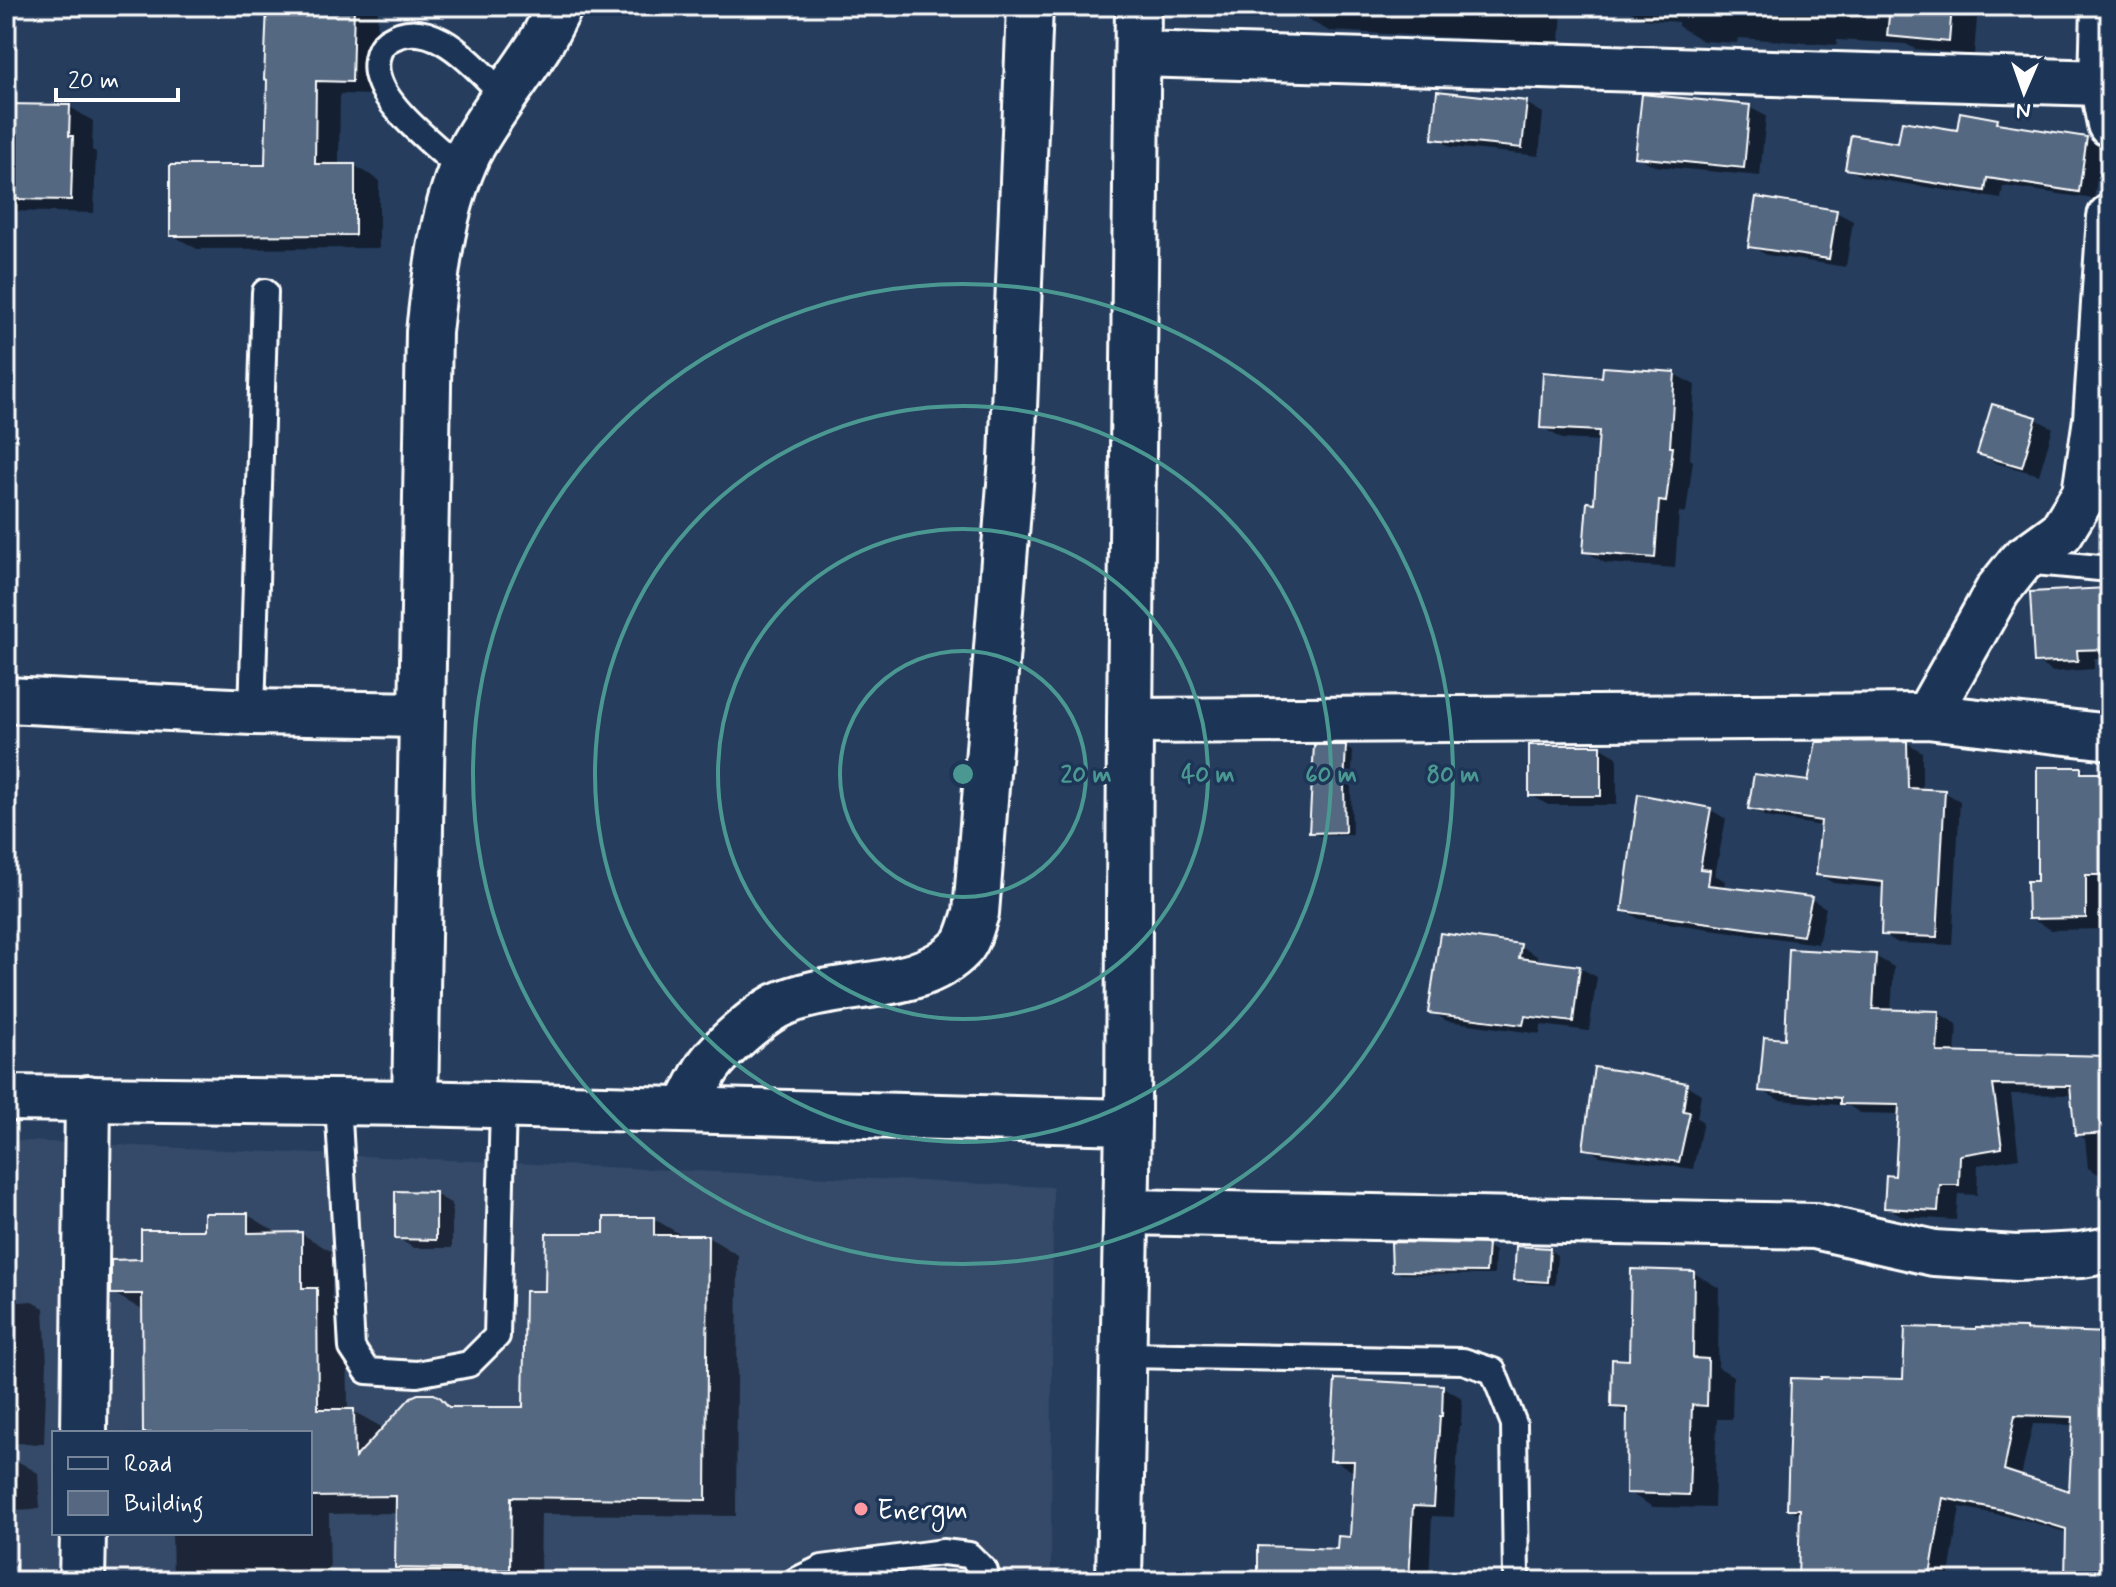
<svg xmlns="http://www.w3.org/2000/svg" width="2116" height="1587" font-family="Mynerve,sans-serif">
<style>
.built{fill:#344a68;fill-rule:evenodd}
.shadow{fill:#0007;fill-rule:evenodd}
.building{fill:#556781;stroke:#fff;stroke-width:2;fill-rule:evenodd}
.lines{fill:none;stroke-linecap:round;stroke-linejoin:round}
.service-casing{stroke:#fff;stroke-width:30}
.minor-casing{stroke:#fff;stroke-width:50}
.tertiary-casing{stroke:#fff;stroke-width:50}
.trunk-casing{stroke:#fff;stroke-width:50}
.service{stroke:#1d3557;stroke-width:24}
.minor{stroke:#1d3557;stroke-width:44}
.tertiary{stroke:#1d3557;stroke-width:44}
.trunk{stroke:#1d3557;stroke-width:44}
.ring{fill:none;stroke:#4b9892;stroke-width:4}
.poi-dot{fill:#ff9aa2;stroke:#1d3557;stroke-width:3}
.labels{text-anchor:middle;stroke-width:7;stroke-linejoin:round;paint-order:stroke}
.poi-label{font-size:28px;fill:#fff;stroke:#1d3557;text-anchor:start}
.centre{fill:#4b9892;stroke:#1d3557;stroke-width:4}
.ring-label{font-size:24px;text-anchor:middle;font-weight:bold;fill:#4b9892;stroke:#1d3557;stroke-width:7;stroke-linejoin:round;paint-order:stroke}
</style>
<rect width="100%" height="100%" fill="#263d5e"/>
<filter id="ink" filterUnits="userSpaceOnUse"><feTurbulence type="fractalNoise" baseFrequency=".0125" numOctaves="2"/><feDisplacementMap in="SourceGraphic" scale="16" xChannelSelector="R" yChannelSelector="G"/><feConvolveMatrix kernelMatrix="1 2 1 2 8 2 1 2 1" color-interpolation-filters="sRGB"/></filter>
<g filter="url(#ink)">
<path class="built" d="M6 1140 1053 1187 1051 1581H6ZM54 1433H310V1533H54Z"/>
<g class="shadow">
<path d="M269 6H378L375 95 340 94 339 166H355L379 180V248L197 249 172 235 267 167Z"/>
<path d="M1304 6H1562L1560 43 1329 31 1303 17Z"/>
<path d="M1620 6H1978L1974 55 1915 49 1906 44 1837 40V45L1738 38 1737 43 1703 41 1678 26V22L1644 19Z"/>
<path d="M1526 103 1543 113 1539 156 1451 147 1435 137Z"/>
<path d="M6 106 70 107 93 121 92 150 96 152 94 213 6 211Z"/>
<path d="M1749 107 1766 116 1760 176 1654 166 1637 156Z"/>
<path d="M1997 121 2007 127 2087 139 2102 148 2094 199 2003 186 2001 199 1863 177 1847 168Z"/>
<path d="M1836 212 1853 221 1846 267 1767 255 1750 246Z"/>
<path d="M1674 374 1695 385 1690 459 1693 461 1686 513 1679 512 1675 568 1605 563 1585 551 1596 505 1600 441 1562 439 1542 427 1604 379Z"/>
<path d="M2036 419 2053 428 2039 475 1996 463 1979 453Z"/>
<path d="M2107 590 2110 592V658L2094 659V669L2053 672 2036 662Z"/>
<path d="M1907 743 1922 752V791L1944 792 1960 801 1952 945 1898 943 1883 934 1885 888 1833 883 1818 874 1822 826 1766 817 1750 808Z"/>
<path d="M1345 747 1353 751 1351 790 1352 835 1319 836 1311 831Z"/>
<path d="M1600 747 1617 757V805H1548L1531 795Z"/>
<path d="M2081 769 2090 775H2104L2110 778V893H2107V929L2051 930 2030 918 2039 883Z"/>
<path d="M1711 810 1726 819 1715 875 1725 881 1724 889 1811 899 1826 908 1818 944 1639 919 1624 910Z"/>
<path d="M1520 946 1537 956 1536 962 1580 968 1597 977 1589 1031 1541 1025 1540 1034 1447 1021 1431 1012Z"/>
<path d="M1875 956 1894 967 1891 1012 1938 1013 1957 1024 1955 1055 2110 1058V1178L2107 1179 2088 1168 2085 1139 2077 1134 2073 1095 2011 1094 2019 1158 1978 1165 1977 1195 1958 1194 1956 1220 1905 1217 1886 1207 1897 1178 1900 1114 1860 1113 1849 1106 1779 1100 1761 1090 1787 1041Z"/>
<path d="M1686 1085 1701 1094 1697 1118 1703 1122 1693 1169 1600 1156 1586 1148Z"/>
<path d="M435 1194 452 1204V1248H414L397 1238Z"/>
<path d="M248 1215 278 1233 302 1234 332 1252V1299L347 1308 348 1411H353L385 1429 434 1396 457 1409H525L547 1293 606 1235 654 1219 685 1237H708L738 1255 736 1516 541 1514 540 1581H397L398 1513 329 1514 330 1581H173L172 1533H310V1433H145L144 1311 113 1293 143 1261 206 1232Z"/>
<path d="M1487 1246 1495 1251 1494 1275 1401 1274 1394 1269Z"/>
<path d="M1549 1250 1557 1255 1555 1285 1524 1283 1517 1279Z"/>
<path d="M1694 1273 1719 1288 1718 1367 1733 1376 1732 1419H1717L1714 1508 1653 1507 1628 1492 1629 1415 1613 1406 1631 1362Z"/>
<path d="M32 1301 44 1308 47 1364 44 1444 12 1443 6 1439V1303Z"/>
<path d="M2110 1335V1581H2067L2068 1533 2022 1519 1960 1507 1948 1581H1800L1802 1516 1789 1508 1905 1382ZM2033 1424 2075 1425 2071 1493 2021 1477Z"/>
<path d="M1443 1387 1462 1398 1461 1426H1459L1454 1517 1432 1516 1429 1581H1259L1260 1548 1339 1551 1352 1539 1355 1471H1352L1332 1459Z"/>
<path d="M21 1463 38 1473 40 1509 6 1510V1464Z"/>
<path d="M597 1579 671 1580 673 1581H597Z"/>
</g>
<g class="building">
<path d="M267 6H354L352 82 316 81 315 164H355V235L170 236V165H265L267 80 264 79Z"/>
<path d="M1890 6H1952L1949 42 1887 36Z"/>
<path d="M1437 91 1527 101 1522 148 1432 139Z"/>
<path d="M1642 94 1750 105 1744 168 1635 157Z"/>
<path d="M6 104 70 105 69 136H73L71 200 6 199Z"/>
<path d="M1960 112 1998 119 1997 123 2087 137 2079 192 1987 178 1985 191 1845 169 1851 135 1898 143 1902 121 1957 130Z"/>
<path d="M1756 197 1837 210 1829 259 1748 247Z"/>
<path d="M1603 367 1675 372 1670 447H1673L1666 502 1659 501 1655 558 1583 552 1587 502 1594 503 1599 431 1540 428 1543 372 1602 377Z"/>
<path d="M1992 404 2037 417 2022 467 1977 454Z"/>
<path d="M2107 588 2110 649 2077 650 2078 661 2034 663 2030 592Z"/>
<path d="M1907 741 1908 788 1945 790 1937 937 1881 935 1883 882 1816 875 1821 821 1748 809 1754 774 1808 781 1816 742Z"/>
<path d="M1314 745H1346L1344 785 1345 832 1309 833Z"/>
<rect x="1529" y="745" width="72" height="51"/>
<path d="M2037 767H2081V773H2105L2104 875H2086V918L2028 919 2027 881H2037Z"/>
<path d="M1638 794 1711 808 1700 869 1710 870 1708 885 1812 897 1803 936 1622 911Z"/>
<path d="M1440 933 1521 944 1519 958 1580 966 1573 1022 1525 1016 1523 1025 1428 1013Z"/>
<path d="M1789 949 1876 954 1873 1009 1939 1011 1937 1052 2110 1056V1133L2075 1135 2070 1086 1993 1085 2002 1148 1960 1155 1959 1185H1940L1938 1211 1884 1208 1886 1175 1895 1176 1899 1105 1840 1104V1098L1759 1091 1764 1037 1785 1039Z"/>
<path d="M1594 1067 1642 1074 1687 1083 1683 1111 1690 1112 1679 1162 1583 1149Z"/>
<path d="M395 1191 436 1192V1240L395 1239Z"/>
<path d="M204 1213H248V1233L302 1232V1288H317L318 1409H354L355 1458 411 1397 418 1394H434L441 1398 449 1407H523L525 1291H545L546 1233H604V1217H654V1235H708L706 1500 511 1497 510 1570 395 1568 396 1496 310 1497V1433H143L142 1294H111V1260L141 1259V1230H204Z"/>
<path d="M1391 1242 1488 1244 1486 1272 1392 1271Z"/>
<path d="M1516 1246 1550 1248 1548 1282 1514 1280Z"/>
<path d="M1631 1269 1694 1271 1693 1358 1708 1359 1707 1406 1692 1405 1689 1495 1626 1493 1627 1408 1611 1407 1612 1359 1629 1360Z"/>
<path d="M1905 1327 1976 1329V1327L2026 1328V1330L2110 1333V1581H2065L2066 1529 2003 1510 1943 1498 1929 1581H1798L1800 1509H1787L1791 1378 1821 1379V1377L1903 1379ZM2015 1415 2073 1417 2069 1491 2004 1470Z"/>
<path d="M1335 1379 1443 1385 1442 1416H1440L1434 1507 1413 1506 1409 1581H1264V1578H1258V1546L1337 1549 1338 1536 1350 1537 1354 1461H1330Z"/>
</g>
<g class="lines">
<g class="service-casing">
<g id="service">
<path d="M462 170C437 147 389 111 379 80 374 68 376 49 387 41 431 11 475 68 504 95"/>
<path d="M2024 561 2110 569"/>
<path d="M252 712 265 292"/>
<path d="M338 1101 352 1348 367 1371 417 1374 469 1364 497 1336 503 1105"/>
<path d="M1124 1355 1463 1361 1493 1371 1514 1424 1516 1581"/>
<path d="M795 1581 822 1568 943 1552 969 1555 985 1571V1581"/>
</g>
</g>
<g class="minor-casing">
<g id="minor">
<path d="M2104 6 2102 83 2110 124"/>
<path d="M1138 54 2102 83"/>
<path d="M6 700 252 712 422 715"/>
<path d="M1927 716 1998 590 2021 561 2061 532 2085 493 2096 419 2110 217"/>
<path d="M1130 721 1927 716 2110 737"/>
<path d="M415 1103 429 332C436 271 442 208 469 152 489 114 517 81 540 44 547 32 553 19 560 6"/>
<path d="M685 1110C693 1096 699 1081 708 1067 721 1048 757 1017 777 1006 834 978 917 996 962 947 969 939 972 924 976 913L1012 459 1030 6"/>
<path d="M1127 1212 1815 1226 1934 1253 2016 1258 2081 1255 2110 1250"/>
<path d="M84 1433 88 1098"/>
<path d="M82 1581 83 1533"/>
</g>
</g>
<g class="tertiary-casing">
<path id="tertiary" d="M6 1098 415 1103 1128 1122"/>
</g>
<g class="trunk-casing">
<path id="trunk" d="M1119 1581 1128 1122 1130 721 1138 6"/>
</g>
<use href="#service" class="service"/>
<use href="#minor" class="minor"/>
<use href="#tertiary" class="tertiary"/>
<use href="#trunk" class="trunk"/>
</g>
</g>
<g class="ring">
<circle cx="963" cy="774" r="123"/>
<circle cx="963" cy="774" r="245"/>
<circle cx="963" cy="774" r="368"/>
<circle cx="963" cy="774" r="490"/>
</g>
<circle class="poi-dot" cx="861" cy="1509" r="8"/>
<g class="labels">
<g class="poi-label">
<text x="877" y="1519">Energm</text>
</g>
</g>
<circle cx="963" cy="774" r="12" class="centre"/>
<g class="ring-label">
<text x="1086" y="782">20 m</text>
<text x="1208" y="782">40 m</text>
<text x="1331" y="782">60 m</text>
<text x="1453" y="782">80 m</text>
</g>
<rect width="2116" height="1587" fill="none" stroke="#1d3557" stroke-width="32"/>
<rect x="16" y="16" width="2084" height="1555" fill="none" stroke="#fff" stroke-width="3" filter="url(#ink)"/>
<rect x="52" y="1431" width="260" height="104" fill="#1d3557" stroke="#77869a" stroke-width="2"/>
<rect x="68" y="1457" width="40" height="12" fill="#1d3557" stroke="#77869a" stroke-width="2"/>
<text x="124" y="1471" font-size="24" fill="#ffffff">Road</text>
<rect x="68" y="1491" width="40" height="24" fill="#556781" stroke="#77869a" stroke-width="2"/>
<text x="124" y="1511" font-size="24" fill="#ffffff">Building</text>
<g transform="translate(2024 92) rotate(182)" stroke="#1d3557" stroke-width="6" paint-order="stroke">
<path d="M0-6L14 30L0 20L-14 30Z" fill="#ffffff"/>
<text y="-12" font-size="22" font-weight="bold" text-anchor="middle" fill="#ffffff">N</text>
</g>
<path d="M56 88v12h122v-12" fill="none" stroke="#ffffff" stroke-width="4"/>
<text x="68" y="88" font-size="24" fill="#ffffff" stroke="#1d3557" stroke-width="6" paint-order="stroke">20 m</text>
</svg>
